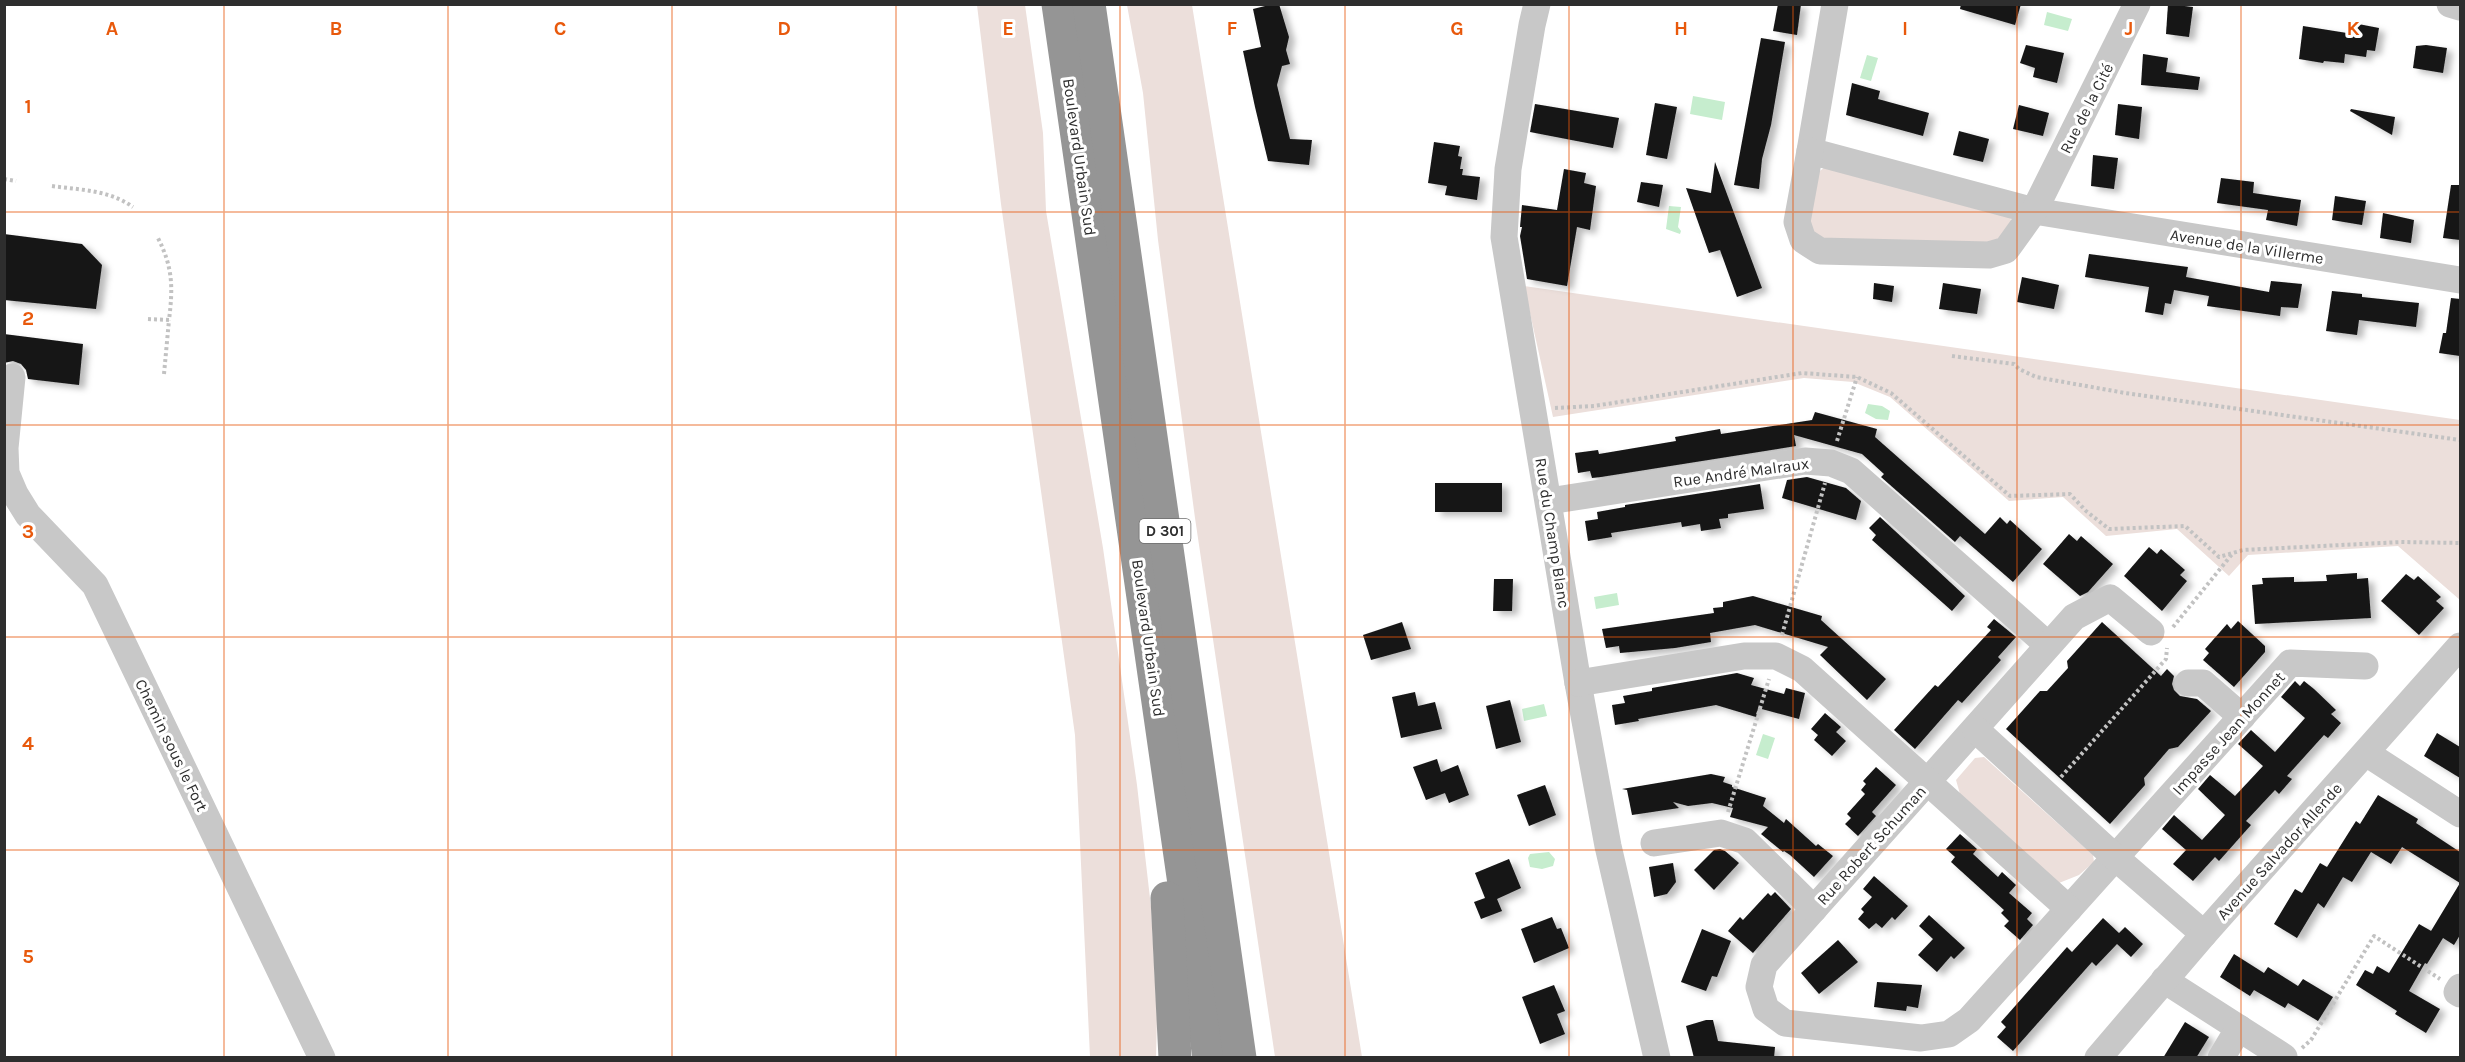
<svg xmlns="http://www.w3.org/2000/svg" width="2465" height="1062" font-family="Karla,sans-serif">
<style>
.green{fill:#ecdfdb}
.water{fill:#c6edce}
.building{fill:#151515;filter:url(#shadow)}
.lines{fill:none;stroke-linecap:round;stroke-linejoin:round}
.path{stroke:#c2c2c2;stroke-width:4;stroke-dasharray:3 3;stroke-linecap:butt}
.minor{stroke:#c8c8c8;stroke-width:27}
.highway{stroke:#959595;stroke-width:33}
.grid{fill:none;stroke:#e8590c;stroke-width:1.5;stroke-opacity:0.55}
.labels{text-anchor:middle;stroke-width:6;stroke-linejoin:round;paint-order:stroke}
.shield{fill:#fff;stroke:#6d6d6d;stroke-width:1.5}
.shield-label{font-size:15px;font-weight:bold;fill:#2e2e2e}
.street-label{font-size:16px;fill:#2e2e2e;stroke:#fff}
.grid-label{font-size:20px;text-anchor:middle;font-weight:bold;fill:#e8590c;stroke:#fff;stroke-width:6;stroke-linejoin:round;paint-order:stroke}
</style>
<defs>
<filter id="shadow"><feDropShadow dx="6" dy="4" stdDeviation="3" flood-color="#0004"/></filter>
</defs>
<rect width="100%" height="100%" fill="#fff"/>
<g class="green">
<path d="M977 5H1025L1043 133 1046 211 1103 548 1137 785 1151 907 1157 1019 1156 1057H1090L1075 735 1001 204Z"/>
<path d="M1127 5H1192L1362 1057H1275L1195 518 1158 240 1143 93Z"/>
<path d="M1825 167 2010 216 2012 225 2004 242 1820 243 1810 234 1809 184 1816 174Z"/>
<path d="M1524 286 2460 420V600L2398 546 2248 555 2229 576 2177 529 2106 536 2063 497 2009 501 1890 397 1853 382 1804 378 1553 417Z"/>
<path d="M1984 757 2093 855 2094 862 2079 875 2059 883 1960 794 1956 780 1975 758Z"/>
</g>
<g class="water">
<path d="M2047 12 2072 19 2068 31 2044 25Z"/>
<path d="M1867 55 1878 58 1871 81 1860 78Z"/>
<path d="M1693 96 1725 102 1722 120 1690 114Z"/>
<path d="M1669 206 1681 207 1678 227 1681 231 1680 234 1666 229Z"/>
<path d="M1868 404 1882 406 1890 411 1888 420 1876 419 1865 413Z"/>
<path d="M1617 593 1619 605 1596 609 1594 597Z"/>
<path d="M1544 704 1547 716 1524 721 1522 709Z"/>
<path d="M1763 734 1775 738 1768 759 1756 755Z"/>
<path d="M1549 852 1555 859 1553 866 1542 869 1530 867 1528 858 1530 854Z"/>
</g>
<g class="building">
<path d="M1273 4H1279L1289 37 1286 50 1290 64 1282 66 1277 85 1290 139 1312 140 1309 165 1268 161 1255 107 1243 51 1261 47 1253 9Z"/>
<path d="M1778 4H1801L1797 35 1773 31Z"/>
<path d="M1961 4H2021L2015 25 1960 9Z"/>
<path d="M2168 4 2193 7 2189 37 2166 34Z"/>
<path d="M2348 22 2379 28 2375 51 2367 50 2366 57 2345 54 2344 63 2324 61 2323 63 2299 59 2303 26 2347 33Z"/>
<path d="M1761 38 1785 42 1771 125 1762 159 1759 189 1734 185Z"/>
<path d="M2026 45 2064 53 2057 83 2033 77 2035 68 2020 63Z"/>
<path d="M2426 45 2447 48 2443 73 2413 68 2416 46Z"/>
<path d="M2143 54 2168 58 2166 72 2200 77 2198 90 2141 85Z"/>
<path d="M1852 83 1880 91 1878 99 1929 113 1923 136 1846 115Z"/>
<path d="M1655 103 1677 107 1667 159 1646 155Z"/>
<path d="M1535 104 1619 118 1613 148 1530 132Z"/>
<path d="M2118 104 2142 107 2139 139 2115 135Z"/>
<path d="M2019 105 2049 113 2043 136 2013 129Z"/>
<path d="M2351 109 2395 117 2392 135 2350 111Z"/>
<path d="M1959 131 1989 139 1983 162 1953 155Z"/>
<path d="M1434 142 1460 146 1458 156 1462 157 1460 169H1463L1462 175 1480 177 1477 200 1445 195 1447 186 1428 183Z"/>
<path d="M2093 155 2118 158 2114 189 2091 186Z"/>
<path d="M1715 162 1762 288 1737 297 1720 250 1709 253 1686 188 1711 193Z"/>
<path d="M1564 169 1586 173 1584 183 1596 186 1590 230 1577 227 1567 286 1527 279 1520 236 1522 227H1520L1522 205 1557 210Z"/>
<path d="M2221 178 2254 182 2253 193 2301 200 2297 226 2266 220 2268 210 2217 203Z"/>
<path d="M1641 182 1663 185 1659 207 1637 202Z"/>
<path d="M2451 185H2460V240L2443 238Z"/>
<path d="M2335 196 2366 201 2362 225 2332 220Z"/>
<path d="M2383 213 2414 220 2411 243 2380 238Z"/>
<path d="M4 234 82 244 102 265 96 309 4 300Z"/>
<path d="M2089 254 2188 267 2186 277 2269 292 2271 281 2302 284 2298 308 2281 307 2280 316 2207 306 2209 296 2174 290 2171 304 2165 303 2163 315 2145 312 2149 287 2085 277Z"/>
<path d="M2022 277 2059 285 2054 309 2017 302Z"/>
<path d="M1874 283 1894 286 1892 302 1873 299Z"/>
<path d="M1943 283 1981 289 1977 314 1939 309Z"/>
<path d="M2332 291 2362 294V297L2419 303 2416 327 2359 320 2357 335 2326 331Z"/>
<path d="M2451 298 2460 299V356L2439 353 2443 333H2446Z"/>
<path d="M4 334 83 344 79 385 28 379 26 370 21 364 13 361 4 363Z"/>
<path d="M1815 412 1877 429 1875 437 1985 534 2000 517 2007 524 2010 520 2042 549 2013 582 1960 536 1955 542 1881 477 1884 474 1862 454 1794 435 1796 446 1601 477 1592 478 1590 471 1578 473 1575 453 1598 450 1599 454 1676 441 1675 437 1720 429 1721 434 1812 420Z"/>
<path d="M1807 477 1846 488 1861 501 1856 520 1782 498 1787 480Z"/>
<rect x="1435" y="483" width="67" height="29"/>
<path d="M1760 484 1764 509 1728 514V518L1719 519 1721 528 1701 531 1700 524 1682 527 1681 522 1611 533 1612 537 1588 541 1585 521 1598 519 1597 512 1625 507V505Z"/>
<path d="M1880 517 1965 596 1952 611 1872 540 1876 535 1869 528Z"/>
<path d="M2069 534 2077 541 2081 536 2113 564 2088 592 2080 596 2043 564Z"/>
<path d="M2149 547 2157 554 2161 549 2185 570 2180 575 2187 581 2162 611 2124 576Z"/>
<path d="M2357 573V579L2368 578 2371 618 2255 624 2252 585 2263 584 2262 578 2294 577V582L2327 581 2326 575Z"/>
<path d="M2406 574 2414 580 2418 576 2441 597 2436 601 2444 608 2419 635 2381 601Z"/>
<path d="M1494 579H1513L1512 611H1493Z"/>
<path d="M1753 596 1822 616 1821 620 1886 679 1867 700 1820 655 1828 647 1755 625 1710 633 1711 642 1675 648 1620 653 1619 646 1606 648 1602 629 1714 613 1713 608 1723 607V602Z"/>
<path d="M1994 619 2016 637 1998 657 2001 660 1962 703 1958 700 1915 749 1894 730 1935 685 1938 687 1991 630 1987 627Z"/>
<path d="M2238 621 2265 646V652L2234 687 2203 660 2209 653 2205 649 2227 624 2231 629Z"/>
<path d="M1402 622 1411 649 1371 660 1363 635Z"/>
<path d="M2102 622 2161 676 2167 669 2174 676 2172 684 2174 690 2180 696 2197 699 2211 711 2178 747 2169 749 2144 778 2145 785 2110 824 2006 729 2040 691H2047L2068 668 2067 661Z"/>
<path d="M1737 673 1754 678 1751 685 1784 694 1786 688 1805 693 1799 719 1758 708 1756 717 1716 705 1638 719 1639 721 1615 725 1612 705 1625 703 1623 696 1652 691V688Z"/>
<path d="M2295 681 2300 686 2304 681 2314 689 2336 710 2331 714 2341 723 2328 738 2324 735 2287 776 2292 779 2279 794 2275 790 2246 821 2251 825 2219 861 2215 857 2193 881 2173 864 2186 850 2162 829 2174 815 2202 840 2225 815 2198 789 2210 775 2235 796 2263 766 2238 744 2251 730 2275 752 2305 718 2281 697Z"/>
<path d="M1415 692 1418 706 1435 702 1442 729 1401 738 1392 697Z"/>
<path d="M1510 700 1521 742 1496 749 1486 706Z"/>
<path d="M1825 713 1841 727 1836 732 1846 741 1832 756 1814 740 1818 735 1811 729Z"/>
<path d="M2437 733 2460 747V778L2424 756Z"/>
<path d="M1437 759 1441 772 1458 765 1469 795 1449 803 1445 793 1426 800 1413 767Z"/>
<path d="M1876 767 1896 785 1872 812 1876 816 1858 836 1845 824 1851 818 1847 814 1865 794 1861 790 1866 784 1863 781Z"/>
<path d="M1711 774 1725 777 1723 782 1732 785V787L1766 798 1763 806 1784 823 1786 819 1816 846 1818 844 1833 856 1814 877 1790 855 1784 851 1783 852 1761 834 1768 827 1730 817 1733 808 1712 803 1688 806 1673 802 1679 808 1632 815 1627 790 1622 789Z"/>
<path d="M1545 785 1556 815 1529 826 1517 795Z"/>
<path d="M2378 795 2418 819 2416 823 2460 852V935L2454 945 2443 938 2427 964 2425 963 2409 991 2440 1009 2426 1033 2395 1014 2397 1011 2356 985 2365 970 2373 974 2377 966 2389 973 2419 924 2440 936 2431 931 2460 883 2402 847 2391 864 2371 852 2352 882 2343 877 2324 908 2318 903 2297 938 2274 924 2295 889 2302 893 2320 863 2327 867 2356 821 2360 824Z"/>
<path d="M1960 834 1977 849 1973 854 1986 866 1998 877 2002 872 2016 885 2009 893 2032 913 2027 919 2033 925 2020 940 2004 926 2009 921 2001 913 2004 910 1951 862 1955 857 1946 849Z"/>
<path d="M1720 849 1725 851 1739 863 1714 890 1694 870 1714 850Z"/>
<path d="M1509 859 1521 888 1497 899 1502 911 1481 919 1474 902 1485 898 1475 873Z"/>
<path d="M1673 863 1676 882 1667 894 1654 897 1649 867Z"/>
<path d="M1874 876 1908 906 1895 920 1892 917 1882 928 1876 923 1869 929 1858 919 1864 912 1861 909 1872 897 1863 889Z"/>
<path d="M1775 892 1791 909 1753 953 1728 931 1740 917 1743 920 1768 893 1771 896Z"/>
<path d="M1929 915 1965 948 1954 959 1951 956 1937 972 1918 955 1933 939 1919 926Z"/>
<path d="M1552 917 1557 929 1561 928 1569 948 1534 963 1521 929Z"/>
<path d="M2103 918 2119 933 2125 927 2143 944 2131 957 2117 944 2096 966 2092 962 2013 1051 1997 1037 2006 1027 2001 1022 2067 947 2072 952Z"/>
<path d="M1702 929 1731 941 1717 977 1712 976 1706 991 1681 982Z"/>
<path d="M1838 940 1858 962 1819 994 1801 973Z"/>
<path d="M2234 954 2264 973 2268 967 2298 986 2303 979 2333 997 2318 1021 2288 1003 2285 1008 2254 990 2250 996 2220 977Z"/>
<path d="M1877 982 1922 985 1918 1008 1907 1006 1906 1011 1874 1007Z"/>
<path d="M1554 985 1565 1011 1557 1014 1565 1034 1540 1044 1522 997Z"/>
<path d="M1706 1020H1713L1718 1041 1775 1047 1774 1058H1694L1686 1026Z"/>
<path d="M2185 1022 2209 1037 2196 1058H2163Z"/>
</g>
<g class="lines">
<g class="path">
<path d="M4 179 16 181"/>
<path d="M52 186C81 190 109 190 133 207"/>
<path d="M148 319 169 320C173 287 173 268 158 238"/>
<path d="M1952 356 2014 364 2019 369 2036 377 2125 393 2460 440"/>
<path d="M164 374 169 320"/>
<path d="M1555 408 1594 406 1802 373 1857 377 1891 393 2010 496 2070 494 2086 511 2109 529 2185 526 2219 557 2243 550 2401 542 2460 543"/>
<path d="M1837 441 1857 377"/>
<path d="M2173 627 2233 553"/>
<path d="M1782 635 1825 483"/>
<path d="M2061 777 2166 659 2167 648"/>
<path d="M1728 812 1769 679"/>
<path d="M2302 1048 2311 1040 2374 936 2440 979"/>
</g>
<g class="minor">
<path d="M1537 4 1532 25 1508 169 1504 237 1578 683 1608 846 1657 1058"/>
<path d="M1835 4 1810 151 2034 211 2460 280"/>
<path d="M2450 4 2460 7"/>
<path d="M1810 151 1797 222 1803 240 1820 251 1989 255 2006 250 2034 211 2137 4"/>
<path d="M12 377 5 448 6 473 15 494 28 515 95 585 322 1058"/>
<path d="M1549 501 1805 461 1831 463 1851 471 2048 645"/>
<path d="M2151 632 2110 598 2074 617 1764 965 1759 987 1766 1009 1785 1023 1921 1038 1949 1034 1969 1020 2290 663 2365 666"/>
<path d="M1578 683 1744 656H1776L1802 669 2069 909"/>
<path d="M2188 683H2203L2242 717"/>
<path d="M1975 729 2117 859 2204 934"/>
<path d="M2366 753 2460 814"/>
<path d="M1654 843 1721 833 1745 841 1814 909"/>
<path d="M2164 980 2284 1057"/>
<path d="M2460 987 2457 992 2460 994"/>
<path d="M2098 1058 2204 934 2460 646"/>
<path d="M2221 1058 2239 1028"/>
</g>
<g class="highway">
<path d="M1058 4 1209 1058"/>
<path d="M1089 4 1240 1058"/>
<path d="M1167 898 1175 1058"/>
</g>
</g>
<path class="grid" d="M224 4V1058M448 4V1058M672 4V1058M896 4V1058M1120 4V1058M1345 4V1058M1569 4V1058M1793 4V1058M2017 4V1058M2241 4V1058M4 212H2460M4 425H2460M4 637H2460M4 850H2460"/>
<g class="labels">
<rect class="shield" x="1139.5" y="519" width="51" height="24" rx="4.5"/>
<g class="shield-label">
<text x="1165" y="536">D 301</text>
</g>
<g class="street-label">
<text transform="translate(2086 108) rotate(-63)" y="6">Rue de la Cité</text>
<text transform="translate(1080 157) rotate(82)" y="6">Boulevard Urbain Sud</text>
<text transform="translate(2247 246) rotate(9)" y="6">Avenue de la Villerme</text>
<text transform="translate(1741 472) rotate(-8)" y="6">Rue André Malraux</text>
<text transform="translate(1553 533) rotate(81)" y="6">Rue du Champ Blanc</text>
<text transform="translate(1149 638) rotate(82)" y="6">Boulevard Urbain Sud</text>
<text transform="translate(2228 733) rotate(-48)" y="6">Impasse Jean Monnet</text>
<text transform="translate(172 745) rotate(64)" y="6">Chemin sous le Fort</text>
<text transform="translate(1871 845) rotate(-48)" y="6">Rue Robert Schuman</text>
<text transform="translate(2279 851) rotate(-48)" y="6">Avenue Salvador Allende</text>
</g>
</g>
<g class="grid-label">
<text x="112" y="35">A</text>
<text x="336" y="35">B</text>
<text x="560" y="35">C</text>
<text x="784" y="35">D</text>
<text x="1008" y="35">E</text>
<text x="1232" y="35">F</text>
<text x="1457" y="35">G</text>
<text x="1681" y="35">H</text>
<text x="1905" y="35">I</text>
<text x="2129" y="35">J</text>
<text x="2353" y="35">K</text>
<text x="28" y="113">1</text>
<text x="28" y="325">2</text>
<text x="28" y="538">3</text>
<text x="28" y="750">4</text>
<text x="28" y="963">5</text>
</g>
<rect width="2465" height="1062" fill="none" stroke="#2e2e2e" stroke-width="12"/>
</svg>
